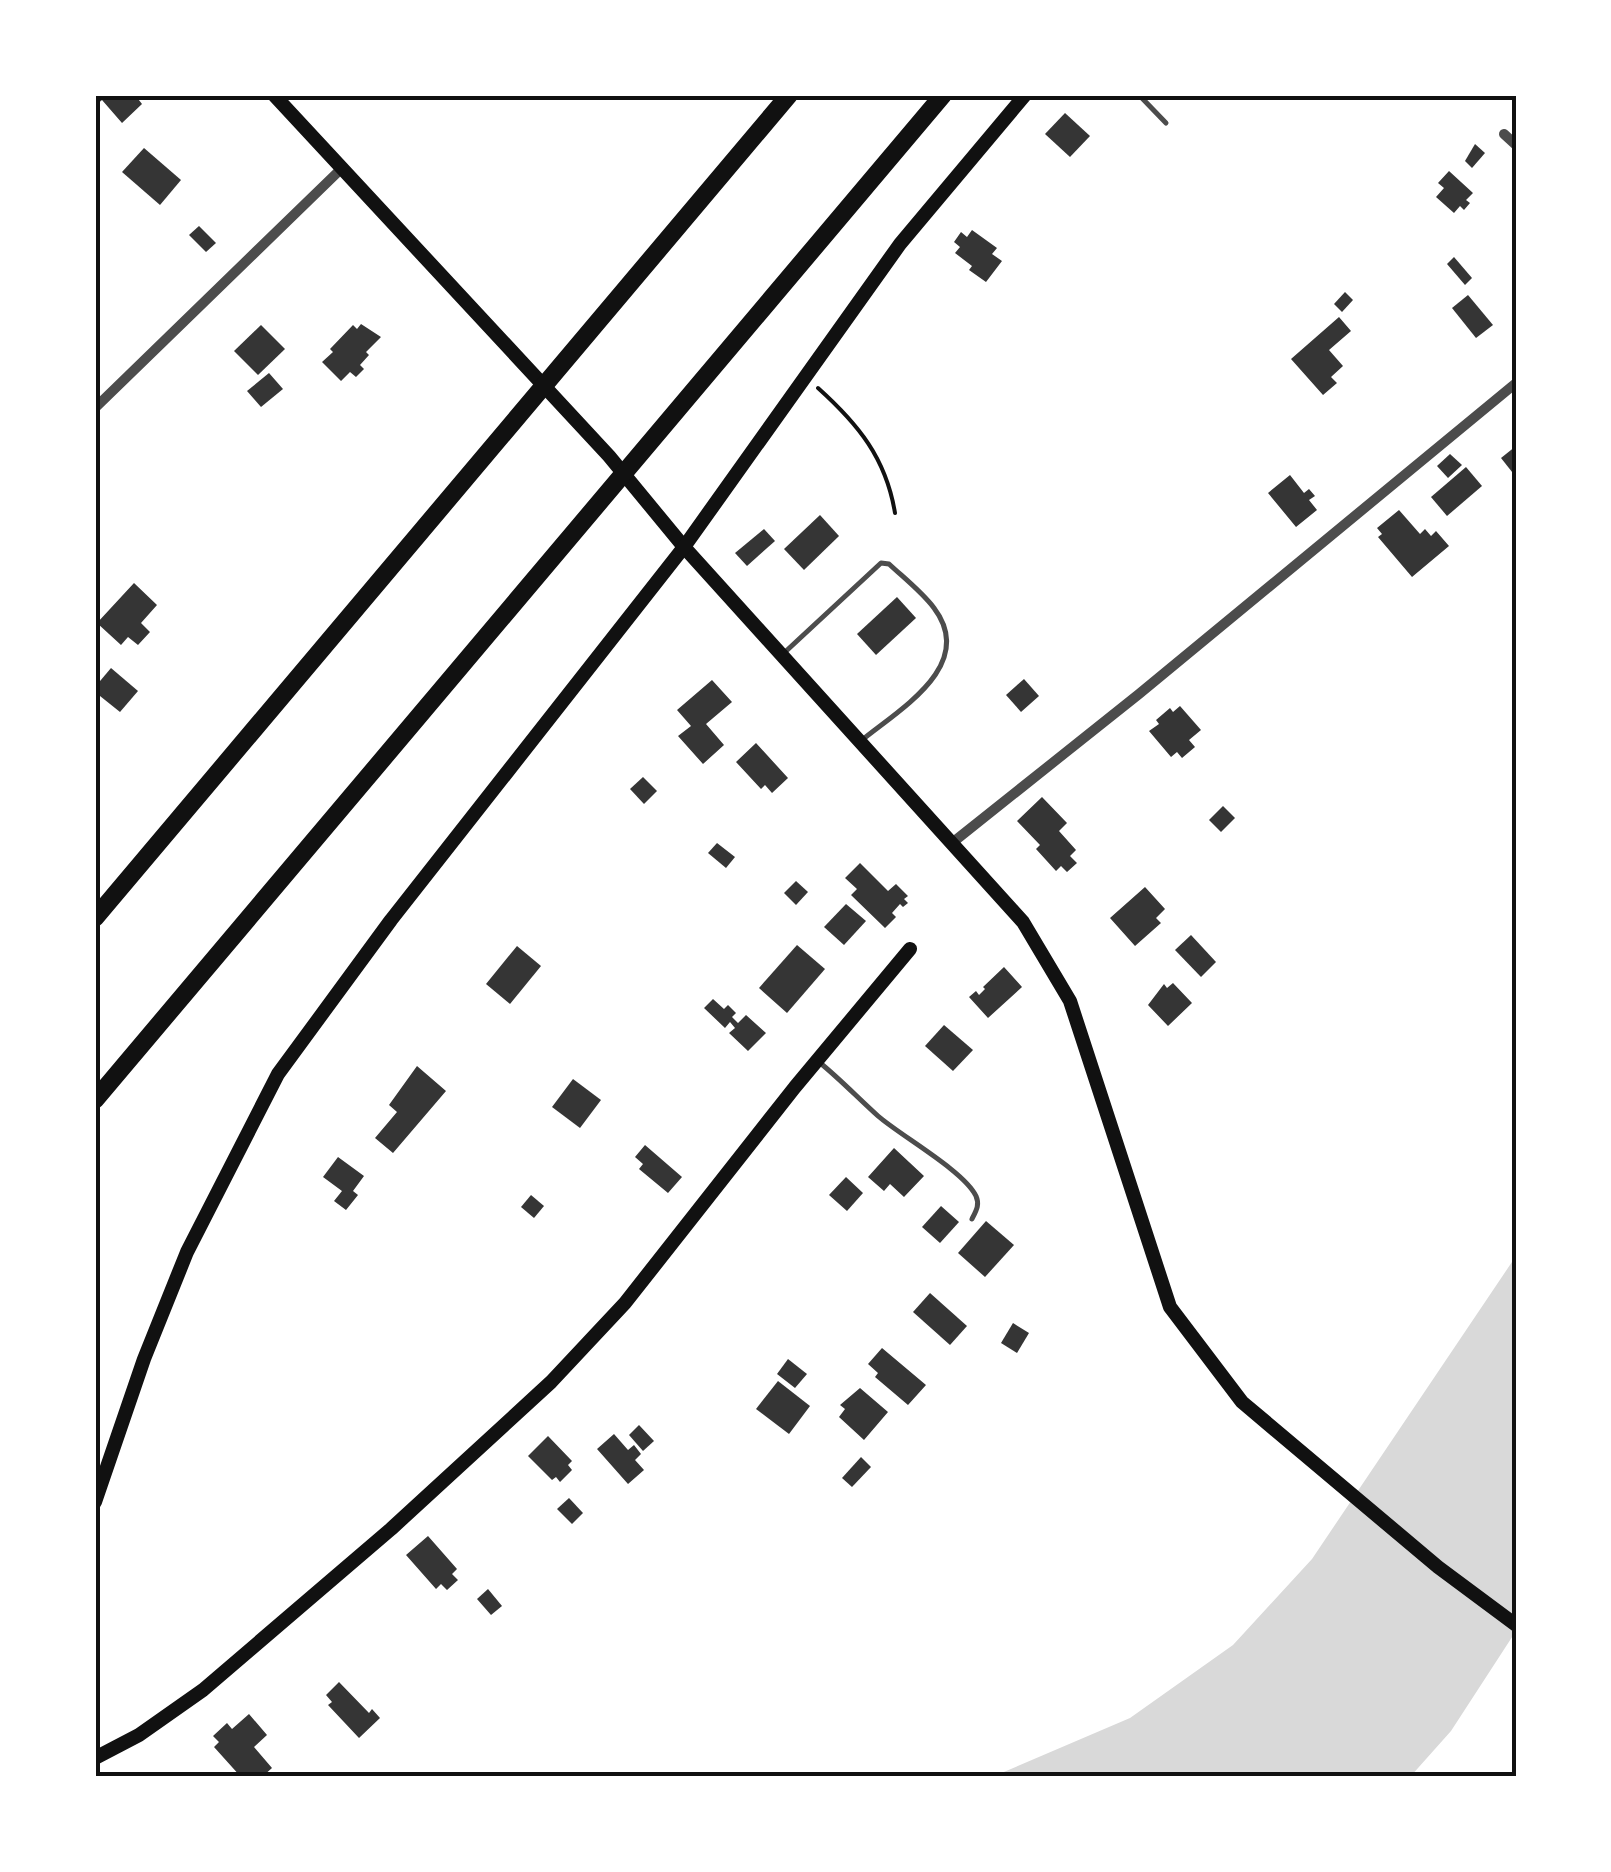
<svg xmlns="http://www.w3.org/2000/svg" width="1611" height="1872" font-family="'Asap Condensed',sans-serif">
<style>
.water{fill:#d9d9d9}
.building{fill:#353535}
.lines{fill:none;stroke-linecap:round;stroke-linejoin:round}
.path{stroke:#111;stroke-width:4}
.service{stroke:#4c4c4c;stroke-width:5}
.minor{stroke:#4c4c4c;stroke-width:10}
.secondary{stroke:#111;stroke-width:14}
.motorway{stroke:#111;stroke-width:18}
.neatline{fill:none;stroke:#111;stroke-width:4}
</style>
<rect width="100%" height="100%" fill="#fff"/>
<path class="water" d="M1516 1256V1631L1451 1731 1410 1777H992L1130 1718 1233 1645 1312 1559Z"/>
<g class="building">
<path d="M95 95H135L142 104 122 123 102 100 95 106Z"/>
<path d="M1065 113 1090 136 1070 157 1045 134Z"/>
<path d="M1475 144 1485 153 1472 168 1465 161Z"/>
<path d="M144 148 181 180 160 205 122 172Z"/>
<path d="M1449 171 1473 193 1466 200 1470 203 1464 210 1460 206 1454 213 1436 197 1444 188 1438 183Z"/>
<path d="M199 226 216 243 206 252 189 235Z"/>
<path d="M972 230 997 248 992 254 1002 261 986 282 969 270 972 266 955 253 960 247 954 242 961 232 967 237Z"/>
<path d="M1454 257 1472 278 1465 285 1447 264Z"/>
<path d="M1345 292 1353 300 1342 312 1334 304Z"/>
<path d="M1468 295 1493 325 1476 338 1452 308Z"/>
<path d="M1339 317 1351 331 1329 350 1343 366 1331 377 1337 383 1323 395 1291 359Z"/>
<path d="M361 324 381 337 366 352 369 355 360 365 364 369 356 377 350 372 341 381 322 362 333 352 330 349 353 325 357 329Z"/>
<path d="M261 325 285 349 258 375 234 351Z"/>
<path d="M269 373 283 389 261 407 247 391Z"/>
<path d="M1516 446V477L1501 458Z"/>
<path d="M1450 454 1462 465 1448 478 1437 466Z"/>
<path d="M1466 467 1482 486 1447 516 1431 497Z"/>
<path d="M1290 475 1304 493 1309 489 1315 496 1309 500 1317 510 1296 527 1268 493Z"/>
<path d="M1399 510 1420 534 1425 529 1431 536 1436 531 1449 546 1412 577 1378 537 1382 534 1377 528Z"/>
<path d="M820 515 839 536 804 570 784 549Z"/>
<path d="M764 529 775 541 747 566 735 553Z"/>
<path d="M134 583 157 605 141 623 150 632 138 645 128 637 121 645 97 623Z"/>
<path d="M897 597 916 618 876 655 857 634Z"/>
<path d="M111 668 138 691 120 712 95 692V687Z"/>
<path d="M1024 679 1039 696 1021 712 1006 695Z"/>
<path d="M712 680 732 702 706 724 724 745 703 764 678 736 691 726 677 710Z"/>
<path d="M1180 706 1201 730 1189 740 1195 747 1182 758 1177 752 1171 757 1149 731 1159 724 1156 720 1170 708 1173 712Z"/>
<path d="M756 743 788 778 772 793 765 785 761 789 736 762Z"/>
<path d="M643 777 657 791 644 804 630 789Z"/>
<path d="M1042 797 1067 823 1059 831 1076 850 1070 856 1077 863 1067 872 1061 866 1056 871 1036 849 1040 845 1017 821Z"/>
<path d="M1223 806 1235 818 1221 832 1209 820Z"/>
<path d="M717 843 735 857 726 868 708 853Z"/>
<path d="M860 863 888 891 896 884 908 896 904 899 908 903 903 907 900 904 892 913 896 917 885 928 851 895 857 889 845 878Z"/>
<path d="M796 881 808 892 796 905 784 893Z"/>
<path d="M1145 887 1165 909 1156 918 1161 923 1135 946 1110 918Z"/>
<path d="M846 904 866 921 844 945 824 927Z"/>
<path d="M1191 935 1216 962 1201 977 1175 950Z"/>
<path d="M797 945 825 969 787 1013 759 988Z"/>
<path d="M517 946 541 966 510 1004 486 984Z"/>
<path d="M1004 967 1022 987 988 1018 969 997 976 991 979 995 985 989 983 987Z"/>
<path d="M1173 983 1192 1003 1168 1026 1148 1005 1164 984 1167 988Z"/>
<path d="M713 999 724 1009 728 1005 736 1013 732 1017 738 1023 746 1015 766 1033 748 1051 729 1033 735 1028 730 1022 725 1028 704 1008Z"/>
<path d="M944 1025 973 1050 953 1071 925 1046Z"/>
<path d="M417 1066 446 1091 393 1153 375 1138 397 1112 389 1105Z"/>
<path d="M573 1079 601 1100 580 1128 552 1107Z"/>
<path d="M645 1145 682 1177 668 1193 639 1169 643 1164 635 1157Z"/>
<path d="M894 1148 924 1176 904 1197 890 1184 884 1191 868 1177Z"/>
<path d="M338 1157 364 1176 353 1191 358 1195 346 1210 334 1201 342 1191 323 1177Z"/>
<path d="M846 1177 863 1193 847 1211 829 1195Z"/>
<path d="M531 1195 544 1206 534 1218 521 1207Z"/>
<path d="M941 1206 959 1222 940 1243 922 1227Z"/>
<path d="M986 1221 1014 1245 985 1277 958 1253Z"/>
<path d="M930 1293 967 1326 950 1345 913 1312Z"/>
<path d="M1013 1323 1029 1333 1017 1353 1001 1343Z"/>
<path d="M882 1348 926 1385 908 1405 875 1377 878 1373 868 1364Z"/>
<path d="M788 1359 807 1374 795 1388 777 1374Z"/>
<path d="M778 1381 810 1406 789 1434 756 1409Z"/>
<path d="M860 1388 888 1412 864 1440 839 1417 845 1409 840 1405Z"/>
<path d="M639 1425 654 1441 643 1451 629 1435Z"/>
<path d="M614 1434 628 1450 634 1445 641 1454 635 1460 644 1470 628 1484 597 1449Z"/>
<path d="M548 1436 572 1461 568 1465 572 1470 560 1482 556 1477 552 1480 528 1456Z"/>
<path d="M861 1457 871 1467 852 1487 842 1478Z"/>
<path d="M569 1498 583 1513 572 1524 557 1509Z"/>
<path d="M428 1536 457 1569 452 1574 458 1580 447 1590 441 1584 436 1589 406 1555Z"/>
<path d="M488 1589 502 1606 491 1615 477 1599Z"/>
<path d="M339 1682 369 1713 372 1709 380 1718 359 1738 328 1705 332 1702 326 1695Z"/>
<path d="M249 1714 267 1735 254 1747 272 1768 262 1777H241L214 1747 219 1742 213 1736 227 1723 232 1729Z"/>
</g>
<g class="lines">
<path class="path" d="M818 388C858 424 886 458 895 513"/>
<g class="service">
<path d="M1139 95 1166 123"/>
<path d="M784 653 881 563 889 564C904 578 922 592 934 608 977 665 900 709 862 740"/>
<path d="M819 1062C840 1079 858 1098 878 1116 901 1136 964 1171 976 1196 980 1205 976 1211 972 1219"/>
</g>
<g class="minor">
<path d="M1504 134 1516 145"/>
<path d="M95 408 341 169"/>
<path d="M952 843 1139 694 1516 383"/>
</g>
<g class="secondary">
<path d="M274 95 609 456 684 547 1023 922 1070 1001 1170 1307 1242 1402 1438 1567 1516 1625"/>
<path d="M95 1502 144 1359 187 1252 278 1074 391 920 684 547 900 244 1025 95"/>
<path d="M95 1758 139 1735 203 1690 391 1529 551 1382 625 1303 795 1087 910 949"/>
</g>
<g class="motorway">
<path d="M95 918 789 95"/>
<path d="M95 1100 943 95"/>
</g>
</g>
<rect width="1611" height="1872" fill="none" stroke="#ffffff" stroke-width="195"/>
<rect x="98" y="98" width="1416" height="1676" class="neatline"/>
</svg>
